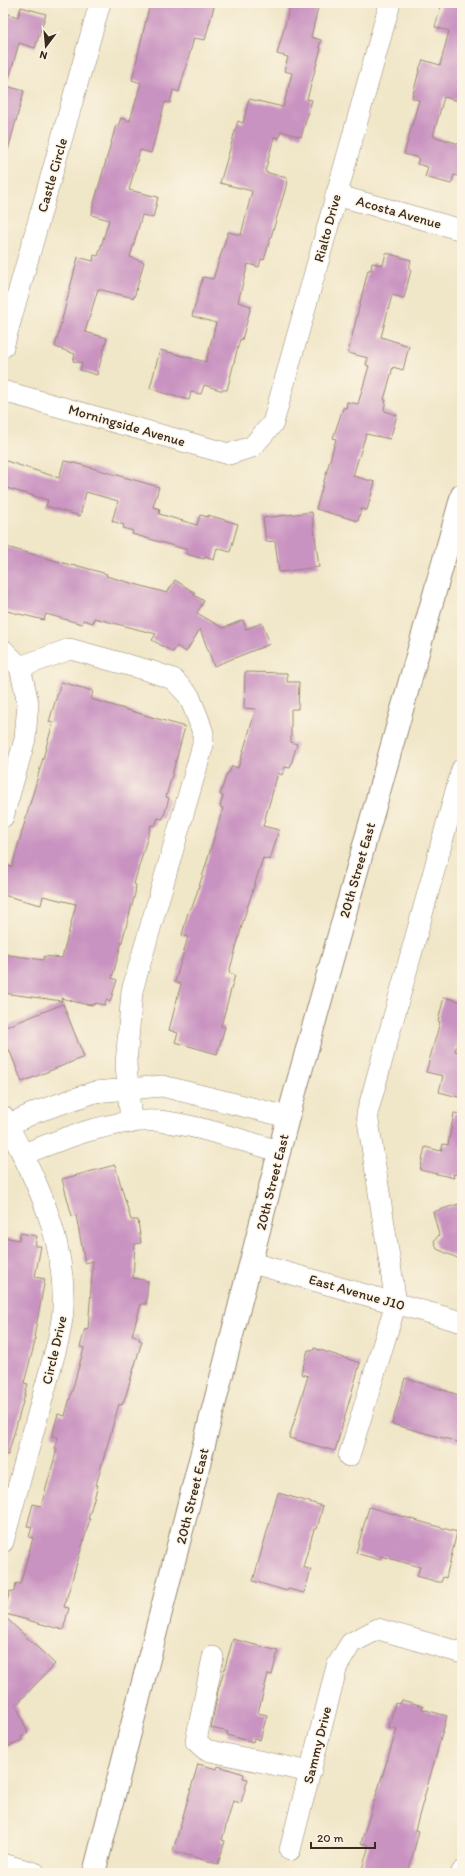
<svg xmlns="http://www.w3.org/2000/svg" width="465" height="1876" font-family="Itim,sans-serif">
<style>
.building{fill:#c993c1}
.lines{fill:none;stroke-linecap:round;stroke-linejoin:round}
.minor-casing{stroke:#968873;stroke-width:22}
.major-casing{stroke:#968873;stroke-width:24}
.minor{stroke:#fff;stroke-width:21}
.major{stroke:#fff;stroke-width:22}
.labels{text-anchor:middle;stroke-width:3;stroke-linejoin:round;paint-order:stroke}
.street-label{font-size:14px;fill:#3b2a1e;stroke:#fcf5e5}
</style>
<rect width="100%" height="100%" fill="#fcf5e5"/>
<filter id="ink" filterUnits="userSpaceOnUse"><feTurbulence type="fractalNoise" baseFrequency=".025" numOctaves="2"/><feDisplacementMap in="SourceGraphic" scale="8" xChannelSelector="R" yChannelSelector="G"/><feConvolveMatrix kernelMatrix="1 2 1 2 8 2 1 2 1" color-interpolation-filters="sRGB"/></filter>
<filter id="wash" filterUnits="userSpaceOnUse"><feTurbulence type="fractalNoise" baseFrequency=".012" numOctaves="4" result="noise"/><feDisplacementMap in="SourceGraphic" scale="16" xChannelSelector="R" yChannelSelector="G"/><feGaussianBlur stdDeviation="0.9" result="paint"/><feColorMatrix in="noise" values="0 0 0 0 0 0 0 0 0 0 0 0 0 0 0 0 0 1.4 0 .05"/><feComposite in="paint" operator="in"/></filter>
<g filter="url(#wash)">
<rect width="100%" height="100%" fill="#f0e6c8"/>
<g id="blocks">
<g class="building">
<path d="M150 3H215L205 40 194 38 179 92 173 90 170 103 165 102 151 153 140 150 129 190 158 197 153 218 142 215 130 257 144 262 134 298 98 289 85 332 107 338 97 375 80 370 82 363 73 361 75 354 55 347 78 257 93 261 94 255 98 256 109 220 92 215 93 207 116 125 118 126 121 118 130 121 141 83 132 80Z"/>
<path d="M291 3H319L311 37 321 40 319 47 321 48 307 99 312 100 301 137 281 131 279 138 274 137 265 172 287 178 286 187 264 260 261 259 259 267 248 264 238 302 251 306 242 340 240 339 227 390H220L204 385 201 394 191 392 189 400 160 392 150 388 160 350 206 362 216 323 192 316 203 277 213 279 228 232 241 235 252 191 220 183 238 121 243 123 249 99 283 107 292 73 284 71 288 57 277 54Z"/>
<path d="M442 3H462V102L444 97 433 136 462 145V165L459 176 454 175 451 184 425 177 428 167 417 164 419 158 404 154 419 100 412 98 420 67 423 60 440 65 449 31 435 27Z"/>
<path d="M21 7 46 14 35 48 19 43 8 82H3V12L18 17Z"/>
<path d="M3 85 24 91 8 150 3 149Z"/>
<path d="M386 253 411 260 409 269 411 270 404 298 392 295 381 337 409 346 403 370 393 367 384 400H386L384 409 385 411 397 415 390 439 366 434 353 476 375 482 367 510 361 509 358 521 316 509 336 439 333 438 343 408H346L347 402 358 404 369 366 366 365 368 358 348 353 368 270H371L372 263 383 265Z"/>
<path d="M3 460 59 478 64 461 71 462 159 487 153 507 160 509 159 514 197 525 200 515 208 517V515L238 524 230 552 217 548 214 560 205 557 204 559 186 554 188 550 132 534 133 531 123 528 124 525 112 521 118 501 86 492 80 516 46 506 48 500 3 487Z"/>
<path d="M312 512 319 567 279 572 275 541 266 542 263 518Z"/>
<path d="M3 546 74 566 75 565 107 574 106 576 167 593 175 580 195 593 194 595 204 601 197 613 223 628 243 620 246 629 262 623 270 644 214 666 200 629 186 652 177 646 173 652 152 640 156 634 94 618 93 623 83 620 82 624 46 614 44 620 3 610Z"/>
<path d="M245 672 287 673V682H299L298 709H291V742L297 744 290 768 285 767 282 775 278 773 263 826 279 830 270 860 263 858 244 918 229 973 235 975 221 1026 225 1027 217 1054 175 1042 178 1033 169 1030 181 984 175 982 188 937 182 935 188 912 193 905 204 871 223 808 220 807 223 796 220 795 227 773H229L232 766 238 768 256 709 244 708Z"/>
<path d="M61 682 93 691 91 699 185 727 166 797 169 798 163 819 158 818 155 826 151 825 134 884 136 885 135 894 112 978 117 980 110 1002 106 1000 105 1005 95 1003 94 1005 84 1004 61 998 62 1001 3 993V954L43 960 44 956 62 958 76 904 43 896 41 905 3 895V886L8 866 12 867 53 723 49 722Z"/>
<path d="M444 997 462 1002V1025L455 1051 462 1053V1098L439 1092 443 1076 426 1072 440 1022 438 1021Z"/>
<path d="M63 1004 84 1057 22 1082 3 1034V1028Z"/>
<path d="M454 1113 462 1114V1176L453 1174 454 1178 420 1170 425 1147 441 1151 443 1144 448 1145Z"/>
<path d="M115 1165 131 1220H138L141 1243 135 1244 133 1278 148 1281 146 1304H141L132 1335 139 1337V1340L142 1341 126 1395 122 1405 119 1404 96 1485H98L88 1519H90L64 1607 69 1608 63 1630 6 1614 7 1608H5L10 1591 14 1592 16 1583 20 1584 33 1538 29 1537 32 1527 27 1526 33 1504 41 1506 57 1449H55L58 1437 52 1436 58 1414 65 1416 84 1348 80 1347 85 1329 88 1330 93 1261 85 1263 76 1215 72 1216 62 1179Z"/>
<path d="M462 1203V1260L437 1249 434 1241 439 1235 433 1212Z"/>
<path d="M20 1233 37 1236 35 1246H41L35 1277 45 1279 34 1337 36 1338 24 1383 28 1384 8 1455 3 1454V1278L6 1260H3V1237L19 1240Z"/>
<path d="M314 1348 360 1363 335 1451 289 1438 308 1376 301 1374 308 1350 313 1351Z"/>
<path d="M405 1378 462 1396V1443L392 1424Z"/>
<path d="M278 1493 323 1506 317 1529H314L303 1567 311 1570 304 1593 288 1589 287 1591 253 1581Z"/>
<path d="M369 1507 457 1532 446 1578 443 1577 441 1582H438L417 1576 420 1567 381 1556 380 1560 356 1553Z"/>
<path d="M3 1615 55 1664 16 1705 28 1733 21 1737 22 1740 3 1749Z"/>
<path d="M233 1639 278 1651 272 1675 268 1674 258 1713 267 1715 260 1740 254 1738 253 1742 227 1735 228 1732 211 1728 218 1691Z"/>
<path d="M402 1700 423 1706 422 1709 447 1716 415 1830 419 1831 408 1873H361L369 1845 361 1843 397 1729 389 1727 395 1703 400 1704Z"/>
<path d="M198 1764 217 1769 218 1766 244 1774 243 1778 248 1779 241 1803 233 1801 222 1840 225 1841 218 1864 173 1851Z"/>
</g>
</g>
</g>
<g filter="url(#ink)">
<use href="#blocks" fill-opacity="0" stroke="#968873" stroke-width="1"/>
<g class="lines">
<g class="minor-casing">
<g id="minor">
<path d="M336 195 462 230"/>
<path d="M3 347 100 3"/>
<path d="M3 391 229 454 252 447 273 423 390 3"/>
<path d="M3 650 20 667 70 649 150 671 173 679 189 696 198 718 203 733V745L132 991 126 1064 131 1123"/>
<path d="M3 817 25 739 28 703 20 667"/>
<path d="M3 1116C35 1177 66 1237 63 1308 63 1318 60 1330 58 1341L3 1542"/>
<path d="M8 1125 36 1112 95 1092 162 1086 288 1117"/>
<path d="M24 1154C64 1138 115 1118 159 1121 198 1125 242 1141 279 1151"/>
<path d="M252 1263 462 1322"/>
<path d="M349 1456 396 1303 367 1114 462 769"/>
<path d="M213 1657 196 1741 206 1750 310 1772"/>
<path d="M290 1850 337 1666 351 1643 378 1629 462 1653"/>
<path d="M3 1864 35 1873"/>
<path d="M462 1873V1872"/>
</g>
</g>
<g class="major-casing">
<path id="major" d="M94 1873 288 1117 462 495"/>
</g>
<use href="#minor" class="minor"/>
<use href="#major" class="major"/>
</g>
</g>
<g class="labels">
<g class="street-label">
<text transform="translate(52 175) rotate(-74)" y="5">Castle Circle</text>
<text transform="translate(399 212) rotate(16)" y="5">Acosta Avenue</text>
<text transform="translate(327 228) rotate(-75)" y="5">Rialto Drive</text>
<text transform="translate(127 425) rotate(16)" y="5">Morningside Avenue</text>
<text transform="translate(357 870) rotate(-74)" y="5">20th Street East</text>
<text transform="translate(272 1182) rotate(-76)" y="5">20th Street East</text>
<text transform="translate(357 1292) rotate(16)" y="5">East Avenue J10</text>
<text transform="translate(54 1350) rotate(-77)" y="5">Circle Drive</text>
<text transform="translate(192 1496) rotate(-76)" y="5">20th Street East</text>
<text transform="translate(317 1745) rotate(-76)" y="5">Sammy Drive</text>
</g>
</g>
<rect width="465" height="1876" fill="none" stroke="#fcf5e5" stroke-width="16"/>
<g transform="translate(46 46) rotate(196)" stroke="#fcf5e5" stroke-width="3" paint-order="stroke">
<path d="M0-3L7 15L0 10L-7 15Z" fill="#3b2a1e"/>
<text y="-6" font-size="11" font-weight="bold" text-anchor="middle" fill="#3b2a1e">N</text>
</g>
<path d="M311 1842v6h64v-6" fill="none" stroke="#3b2a1e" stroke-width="2"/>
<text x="317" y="1842" font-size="12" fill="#3b2a1e" stroke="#fcf5e5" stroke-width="3" paint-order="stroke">20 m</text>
</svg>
